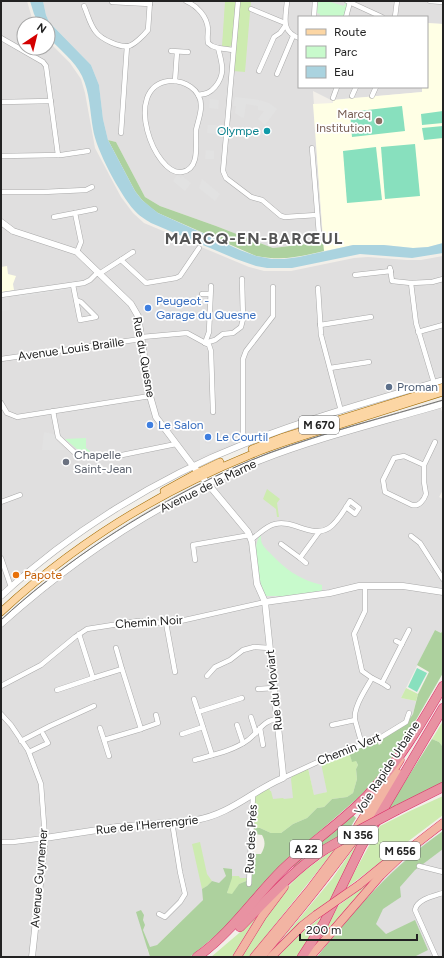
<svg xmlns="http://www.w3.org/2000/svg" width="444" height="958" font-family="Figtree,sans-serif">
<style>
.residential{fill:#e0dfdf}
.education{fill:#ffffe5}
.grass{fill:#cdebb0}
.forest{fill:#add19e}
.park{fill:#c8facc}
.pitch{fill:#88e0be}
.parking{fill:#e2e2e2}
.water{fill:#aad3df}
.lines{fill:none;stroke-linecap:round;stroke-linejoin:round}
.minor-casing{stroke:#a9a9a9;stroke-width:5.5}
.tertiary-casing{stroke:#a9a9a9;stroke-width:7}
.primary-casing{stroke:#a06b00;stroke-width:8}
.trunk-casing{stroke:#dc2a67;stroke-width:9}
.motorway-casing{stroke:#dc2a67;stroke-width:10}
.minor{stroke:#fff;stroke-width:4.5}
.tertiary{stroke:#fff;stroke-width:6}
.primary{stroke:#fcd6a4;stroke-width:7}
.trunk{stroke:#f2b4a3;stroke-width:8}
.motorway{stroke:#e892a2;stroke-width:9}
.tram{stroke:#707070;stroke-width:1}
.trunk-bridge-casing{stroke:#dc2a67;stroke-width:9;stroke-linecap:butt}
.motorway-bridge-casing{stroke:#dc2a67;stroke-width:10;stroke-linecap:butt}
.trunk-bridge{stroke:#f2b4a3;stroke-width:8}
.motorway-bridge{stroke:#e892a2;stroke-width:9}
.education-dot{fill:#8d6e63;stroke:#fff;stroke-width:1.5}
.culture-dot{fill:#0f9aa8;stroke:#fff;stroke-width:1.5}
.shop-dot{fill:#3f7fe0;stroke:#fff;stroke-width:1.5}
.service-dot{fill:#5c6f8a;stroke:#fff;stroke-width:1.5}
.worship-dot{fill:#6b7280;stroke:#fff;stroke-width:1.5}
.food-dot{fill:#e8710a;stroke:#fff;stroke-width:1.5}
.labels{text-anchor:middle;stroke-width:3.5;stroke-linejoin:round;paint-order:stroke}
.shield{fill:#fff;stroke:#646464;stroke-width:1}
.shield-label{font-size:11px;font-weight:bold;fill:#222}
.education-label{font-size:12px;fill:#785e54;stroke:#fff;text-anchor:end}
.culture-label{font-size:12px;fill:#0d838f;stroke:#fff;text-anchor:end}
.shop-label{font-size:12px;fill:#366cbe;stroke:#fff;text-anchor:start}
.street-label{font-size:12px;fill:#222;stroke:#fff}
.service-label{font-size:12px;fill:#4e5e75;stroke:#fff;text-anchor:start}
.worship-label{font-size:12px;fill:#5b616d;stroke:#fff;text-anchor:start}
.food-label{font-size:12px;fill:#c56008;stroke:#fff;text-anchor:start}
.district-label{font-size:16px;font-weight:bold;letter-spacing:1px;fill:#555;stroke:#fff}
</style>
<rect width="100%" height="100%" fill="#f2efe9"/>
<g class="residential">
<path d="M1 1H27L32 18 35 24H24V48H48V41L70 63 81 79 85 93 95 148 121 197 133 213 144 223 249 267 264 271H291L354 258 368 257 407 260H421L443 256V381L274 435 189 466 84 529 1 593Z"/>
<path d="M43 1H443V24L427 23V17H299V87H422V92L331 100 313 91 323 242 273 248 216 226 160 206 145 197 116 142 108 140 103 119 99 85 91 65 49 22 46 15Z"/>
<path d="M439 404 443 414V490L439 497 443 499V630L441 633 435 630 401 698 416 701 413 714 406 724 378 741 356 749 327 792 314 796 308 768 294 800 271 802 255 796 251 879 203 900 157 945 147 949 150 957H1V626L38 593 101 547 204 484 274 454Z"/>
<path d="M443 831V957H317L385 878 418 848Z"/>
</g>
<g class="education">
<path d="M427 23 443 24V243L428 247 413 248 384 245H353L324 251 313 104 333 103V100L422 92V87H427Z"/>
<path d="M7 266 8 274 16 276 13 284 14 290 1 292V267Z"/>
</g>
<g class="grass">
<path d="M225 1H236L232 45 229 47 222 46Z"/>
<path d="M240 1H251L245 72 233 71Z"/>
<path d="M267 489 280 499 277 503 279 517H277L276 509 263 499Z"/>
<path d="M406 688 418 694 416 701 401 698Z"/>
<path d="M443 721V747L439 742 432 739Z"/>
<path d="M349 752 352 761H356L358 765 356 769 357 779 353 793 347 797 332 799 324 807 317 808 307 818 293 824 281 833H271L260 828H254L255 796 269 788 270 791H271L273 799 283 798 284 799 293 798 291 779 292 776 308 768 314 795 327 792 321 763Z"/>
<path d="M443 796V815L345 889 380 826 410 811Z"/>
<path d="M365 832 332 901 269 955 332 879Z"/>
<path d="M200 842 207 874 212 881 207 886 202 889 192 844Z"/>
<path d="M337 847 249 957H240C259 928 276 896 302 873 313 864 325 856 337 847Z"/>
<path d="M232 876H239L240 878H247L248 880 239 884 232 895 227 893Z"/>
<path d="M376 877 315 948 338 906Z"/>
<path d="M261 910 232 957H211L238 934Z"/>
<path d="M324 915 298 957H277L300 934Z"/>
</g>
<g class="forest">
<path d="M108 140 116 142 145 197 160 206 216 226 273 248 323 242 324 251C298 257 283 261 256 256L158 213 151 208 142 200 135 191Z"/>
<path d="M435 630 441 633 443 630V673L405 739 391 761 378 777 359 797 306 843 222 930 190 957H150L136 912 141 910 144 915 143 920 145 925 143 930 150 947 157 945 203 900 202 889 207 886 212 881 219 883 226 876 223 868 232 869V878L227 893 232 894 239 884 251 879 253 854H261C265 847 266 842 262 835L253 834 254 828H260L271 833H281L293 824 307 818 317 808 324 807 332 799 347 797 353 793 357 779 356 769 358 765 356 761 352 762 349 752 377 742 379 745 382 743 380 740 406 724 413 714 418 694 429 672 417 665Z"/>
<path d="M432 739 439 742 443 747V783L386 812Z"/>
<path d="M352 814 356 818 347 833 310 856 305 857 294 867 292 865Z"/>
<path d="M443 831V849L415 870 400 887 401 897 383 909 376 924 386 934 415 920 428 950 414 957H317C355 909 393 866 443 831Z"/>
</g>
<g class="park">
<path d="M318 1H327L344 6 345 3 347 4 345 17H319L320 14 317 13Z"/>
<path d="M86 438V448L90 451V454L86 455 84 452 77 449 65 439Z"/>
<path d="M261 535C260 543 264 547 269 552 284 568 299 580 322 585V591L284 596H266C259 584 250 545 261 535Z"/>
</g>
<g class="pitch">
<path d="M402 106 405 131 352 137 350 112Z"/>
<path d="M443 111V123L422 125 421 114Z"/>
<path d="M443 126V138L424 140 422 128Z"/>
<path d="M415 144 420 196 385 199 381 147Z"/>
<path d="M376 147 382 200 347 203 343 151Z"/>
<path d="M417 668 427 673 417 692 408 687Z"/>
</g>
<g class="parking">
<path d="M235 97 253 99 259 100V102L260 100 269 103 277 109 265 125 258 119 264 111 258 110V106L246 104 244 118 241 117 235 113 236 106H233Z"/>
<path d="M210 99 219 100 218 109 209 108Z"/>
<path d="M208 125H217L216 134 207 133Z"/>
<path d="M206 150 214 151V159H205Z"/>
<path d="M177 175 181 178 182 176 191 183 185 191 173 181Z"/>
<path d="M202 179 220 194 215 201 199 188Z"/>
<path d="M70 287V289L20 297 19 294Z"/>
<path d="M1 300H9L10 310 1 311Z"/>
<path d="M44 432 54 434 57 441 65 450H42Z"/>
<path d="M205 432V443L211 444 212 437H229L230 435H232L236 439 234 443 200 456V433Z"/>
</g>
<path class="water" d="M30 1H43L46 15 49 22 91 65 99 85 103 119 108 140 135 191 142 200 158 213 240 250 256 256 272 259H284L299 257 353 245H384L413 248 428 247 443 243V253L412 258 360 254 292 268H267L256 266 236 259 151 223C145 219 139 216 134 210 120 194 96 150 93 129 90 112 90 93 82 76 75 61 59 49 48 37V24H39L34 14Z"/>
<g class="lines">
<g class="minor-casing">
<g id="minor">
<path d="M186 1C197 6 207 16 208 29 208 34 207 38 208 43L212 46 218 48C222 63 226 74 215 87 210 93 206 94 198 95"/>
<path d="M238 1 223 171 226 178 251 197 262 200 281 216 285 217 317 215"/>
<path d="M287 1C286 17 280 31 299 38"/>
<path d="M347 1 382 17"/>
<path d="M430 1 443 2"/>
<path d="M112 2 150 4"/>
<path d="M84 6C88 15 90 25 96 32 101 39 120 48 129 46 135 44 144 35 148 30L150 1"/>
<path d="M251 9 285 23"/>
<path d="M314 17 315 1"/>
<path d="M346 17 350 2"/>
<path d="M395 17 397 1"/>
<path d="M1 38 43 62 46 66 58 155"/>
<path d="M218 48 233 50"/>
<path d="M171 51 188 52"/>
<path d="M259 71 274 37 280 33 285 26"/>
<path d="M277 74 293 36"/>
<path d="M169 81C184 80 201 89 201 106 201 114 198 121 196 130 195 142 201 169 182 172 155 177 121 87 169 81Z"/>
<path d="M175 81 177 52"/>
<path d="M352 96 356 87"/>
<path d="M372 96 376 87"/>
<path d="M333 98 337 87"/>
<path d="M1 102 51 101"/>
<path d="M121 133 127 46"/>
<path d="M312 148 319 234"/>
<path d="M1 156 61 155 88 151"/>
<path d="M1 192H43L86 190 92 187"/>
<path d="M54 217 75 213"/>
<path d="M77 252 81 242 75 213 95 209"/>
<path d="M121 260 146 283 176 278 180 276 199 248"/>
<path d="M390 268 392 281 411 283 416 323 434 383"/>
<path d="M99 274 133 252"/>
<path d="M355 275 391 271"/>
<path d="M411 283 432 282 443 279"/>
<path d="M73 285 80 320 96 317 81 302 76 300"/>
<path d="M318 288 321 335 341 411"/>
<path d="M202 294H210"/>
<path d="M1 295 84 283 90 280 98 272"/>
<path d="M320 325 371 317"/>
<path d="M418 332 443 325"/>
<path d="M142 337 187 333 209 345 211 351 213 412"/>
<path d="M205 343 215 340 223 334 233 333 241 327 243 319 242 279"/>
<path d="M205 343 209 332 211 286"/>
<path d="M1 359 141 339"/>
<path d="M330 368 369 362"/>
<path d="M1 403 7 413 17 417 150 396"/>
<path d="M53 411 58 437 75 453 82 457 122 455 176 444"/>
<path d="M243 444V359L246 351 273 316V287"/>
<path d="M424 465 404 456 394 458 383 480 385 492 412 505C419 507 424 500 426 494L424 482V465L435 442"/>
<path d="M1 502 20 495"/>
<path d="M411 536 420 543 443 579"/>
<path d="M252 539C259 534 266 526 275 524 293 519 312 539 329 528 338 522 344 510 350 501L359 508 355 514 346 507"/>
<path d="M281 544 300 558"/>
<path d="M1 558 11 587"/>
<path d="M195 560 193 545 250 535"/>
<path d="M306 563 300 558 319 532"/>
<path d="M166 623 175 672"/>
<path d="M396 641 402 644"/>
<path d="M122 669 141 729 158 723 156 715"/>
<path d="M207 676 215 667 230 660 243 650 254 647 270 648"/>
<path d="M93 678 122 669 116 648"/>
<path d="M372 678 382 683 409 630"/>
<path d="M382 683 388 687"/>
<path d="M1 686 41 665 75 637 87 629 138 621 163 623 176 622 265 602"/>
<path d="M258 689 274 688"/>
<path d="M57 690 93 678 79 634"/>
<path d="M194 699 212 755"/>
<path d="M198 712 242 698"/>
<path d="M1 714 11 725 28 750 41 784 45 838 13 842H1"/>
<path d="M251 717 256 733"/>
<path d="M355 720 362 745"/>
<path d="M237 725 243 743"/>
<path d="M332 725 355 720C353 707 366 689 372 678L362 671 354 634 365 611V586"/>
<path d="M100 728 104 740"/>
<path d="M260 728 263 745"/>
<path d="M182 734 203 727"/>
<path d="M21 741 50 726 94 706"/>
<path d="M29 752 48 743 43 734"/>
<path d="M109 756 104 740 141 729"/>
<path d="M195 760C212 755 233 751 248 740 258 733 263 720 277 719"/>
<path d="M283 778 322 760 350 749 375 741 406 722 409 713"/>
<path d="M419 866 443 872"/>
<path d="M249 884 253 795"/>
<path d="M159 914 165 917 180 902 185 894 180 872 172 822"/>
<path d="M436 957 415 910C417 899 434 896 443 893"/>
</g>
</g>
<g class="tertiary-casing">
<g id="tertiary">
<path d="M1 222 13 231 77 252 131 304 138 316 150 396 156 417 193 466 248 532 252 542 257 584 265 602 283 774V778C252 791 231 814 196 820L117 827 45 838 32 957"/>
<path d="M1 596C70 532 157 478 244 444 309 418 376 400 443 380"/>
<path d="M265 602 330 593 359 586H403L443 592"/>
<path d="M1 624C78 555 164 498 261 460 320 437 382 422 443 404"/>
</g>
</g>
<g class="primary-casing">
<g id="primary">
<path d="M252 449 283 437 443 387"/>
<path d="M164 491 195 474 220 462"/>
<path d="M1 612C73 545 159 492 250 455 279 443 309 434 339 425 374 414 408 403 443 392"/>
</g>
</g>
<g class="trunk-casing">
<g id="trunk">
<path d="M358 826 400 760"/>
<path d="M359 885 391 859"/>
<path d="M237 957 263 915 284 887"/>
<path d="M254 957 311 888 351 835"/>
<path d="M261 957C310 898 358 839 399 774"/>
<path d="M271 957 302 926 316 915"/>
<path d="M310 957 381 875 403 854 443 823"/>
</g>
</g>
<g class="motorway-casing">
<g id="motorway">
<path d="M397 810 443 787"/>
<path d="M240 927C267 900 292 871 324 850"/>
<path d="M197 957C231 933 253 899 282 870 309 844 341 823 367 796 398 763 421 724 443 686"/>
<path d="M302 957 324 923 361 847 443 708"/>
</g>
</g>
<use href="#minor" class="minor"/>
<use href="#tertiary" class="tertiary"/>
<use href="#primary" class="primary"/>
<use href="#trunk" class="trunk"/>
<use href="#motorway" class="motorway"/>
<path class="tram" d="M1 620C58 567 123 524 192 488 217 475 243 463 269 453 326 432 385 417 443 400"/>
<g class="trunk-bridge-casing">
<path id="trunk-bridge" d="M316 915 359 885"/>
</g>
<g class="motorway-bridge-casing">
<path id="motorway-bridge" d="M324 850 350 835 397 810"/>
</g>
<use href="#trunk-bridge" class="trunk-bridge"/>
<use href="#motorway-bridge" class="motorway-bridge"/>
</g>
<circle class="education-dot" cx="379" cy="121" r="4"/>
<circle class="culture-dot" cx="267" cy="131" r="4"/>
<g class="shop-dot">
<circle cx="148" cy="308" r="4"/>
<circle cx="150" cy="425" r="4"/>
<circle cx="208" cy="437" r="4"/>
</g>
<circle class="service-dot" cx="389" cy="387" r="4"/>
<circle class="worship-dot" cx="66" cy="462" r="4"/>
<circle class="food-dot" cx="16" cy="575" r="4"/>
<g class="labels">
<g class="shield">
<rect x="299" y="416" width="40" height="18" rx="3"/>
<rect x="338" y="826" width="40" height="18" rx="3"/>
<rect x="290" y="840" width="32" height="18" rx="3"/>
<rect x="380" y="842" width="40" height="18" rx="3"/>
</g>
<g class="shield-label">
<text x="319" y="429">M 670</text>
<text x="358" y="839">N 356</text>
<text x="306" y="853">A 22</text>
<text x="400" y="855">M 656</text>
</g>
<g class="education-label">
<text x="371" y="118">Marcq<tspan x="371" dy="14">Institution</tspan></text>
</g>
<g class="culture-label">
<text x="259" y="135">Olympe</text>
</g>
<g class="shop-label">
<text x="156" y="305">Peugeot -<tspan x="156" dy="14">Garage du Quesne</tspan></text>
<text x="158" y="429">Le Salon</text>
<text x="216" y="441">Le Courtil</text>
</g>
<g class="street-label">
<text transform="translate(71 349) rotate(-8)" y="4">Avenue Louis Braille</text>
<text transform="translate(144 357) rotate(80)" y="4">Rue du Quesne</text>
<text transform="translate(208 486) rotate(-26)" y="4">Avenue de la Marne</text>
<text transform="translate(149 622) rotate(-4)" y="4">Chemin Noir</text>
<text transform="translate(274 690) rotate(-96)" y="4">Rue du Moviart</text>
<text transform="translate(349 749) rotate(-22)" y="4">Chemin Vert</text>
<text transform="translate(387 768) rotate(-57)" y="4">Voie Rapide Urbaine</text>
<text transform="translate(147 825) rotate(-6)" y="4">Rue de l'Herrengrie</text>
<text transform="translate(251 839) rotate(-87)" y="4">Rue des Prés</text>
<text transform="translate(39 878) rotate(-85)" y="4">Avenue Guynemer</text>
</g>
<g class="service-label">
<text x="397" y="391">Proman</text>
</g>
<g class="worship-label">
<text x="74" y="459">Chapelle<tspan x="74" dy="14">Saint-Jean</tspan></text>
</g>
<g class="food-label">
<text x="24" y="579">Papote</text>
</g>
<g class="district-label">
<text x="254" y="244">MARCQ-EN-BARŒUL</text>
</g>
</g>
<rect width="444" height="958" fill="none" stroke="#222222" stroke-width="4"/>
<rect x="298" y="16" width="130" height="72" fill="#ffffff" stroke="#a7a7a7"/>
<rect x="306" y="29" width="20" height="6" fill="#fcd6a4" stroke="#a7a7a7"/>
<text x="334" y="36" font-size="12" fill="#222222">Route</text>
<rect x="306" y="46" width="20" height="12" fill="#c8facc" stroke="#a7a7a7"/>
<text x="334" y="56" font-size="12" fill="#222222">Parc</text>
<rect x="306" y="66" width="20" height="12" fill="#aad3df" stroke="#a7a7a7"/>
<text x="334" y="76" font-size="12" fill="#222222">Eau</text>
<g transform="translate(36 36) rotate(35)"><circle r="19" fill="#ffffff" stroke="#a7a7a7"/>
<path d="M0-3L7 15L0 10L-7 15Z" fill="#d40000"/>
<text y="-6" font-size="11" font-weight="bold" text-anchor="middle" fill="#222222">N</text>
</g>
<path d="M300 934v6h117v-6" fill="none" stroke="#222222" stroke-width="2"/>
<text x="306" y="934" font-size="12" fill="#222222" stroke="#ffffff" stroke-width="3" paint-order="stroke">200 m</text>
</svg>
